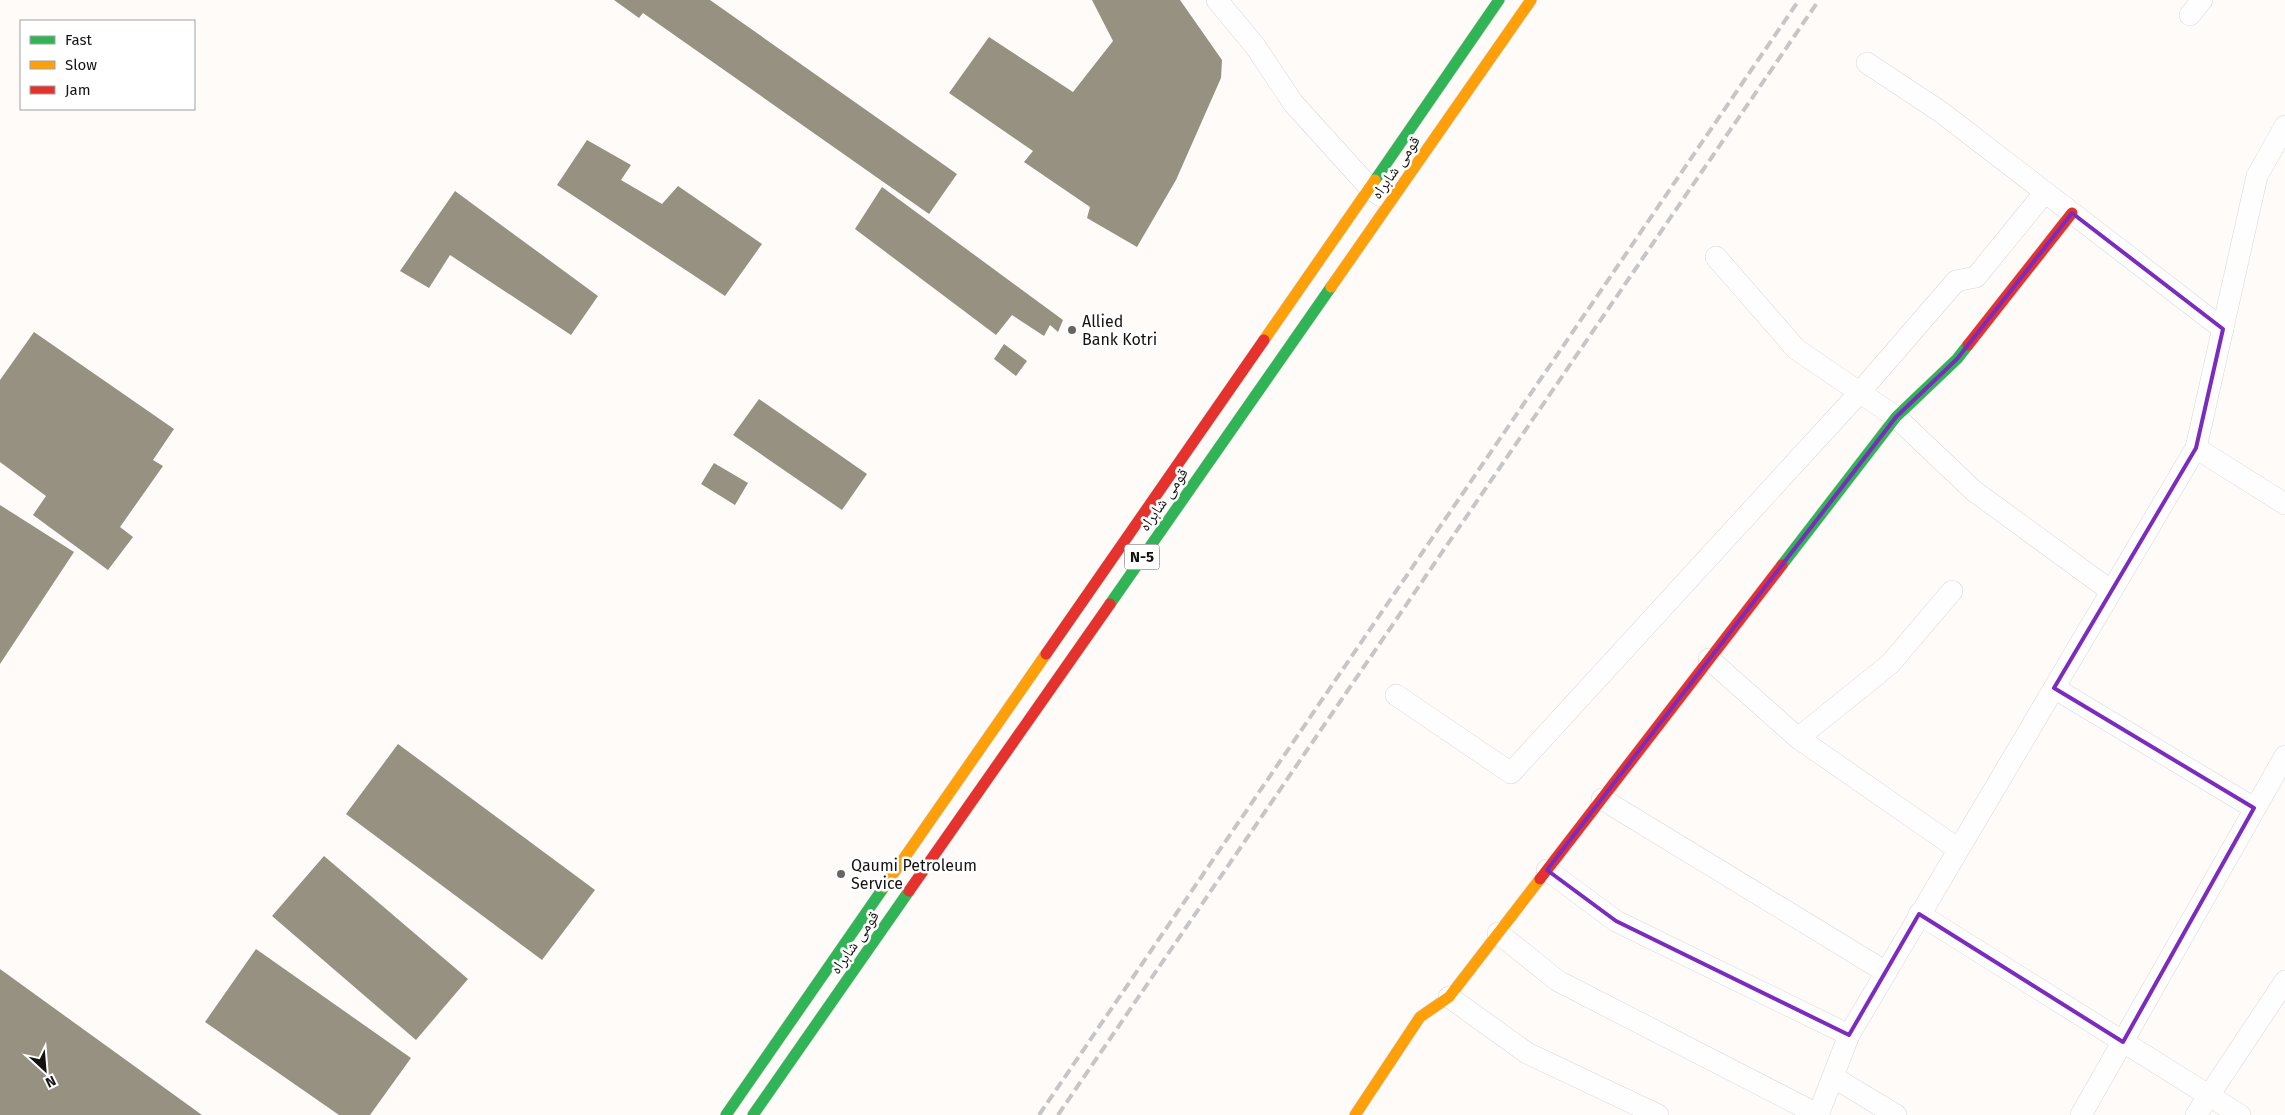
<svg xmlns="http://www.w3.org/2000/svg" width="2285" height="1115" font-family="'Fira Sans','Noto Naskh Arabic',sans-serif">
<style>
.building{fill:#979182}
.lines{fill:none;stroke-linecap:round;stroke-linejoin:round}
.street-casing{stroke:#dad8d7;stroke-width:22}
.fast-casing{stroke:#dad8d7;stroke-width:12}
.slow-casing{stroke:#dad8d7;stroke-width:12}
.jam-casing{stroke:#dad8d7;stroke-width:12}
.street{stroke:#fffefe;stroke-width:21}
.fast{stroke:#30b455;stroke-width:11}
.slow{stroke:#ff9f0a;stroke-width:11}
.jam{stroke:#e5322d;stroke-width:11}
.rail{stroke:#c7c6c6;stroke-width:4;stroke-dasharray:10 5;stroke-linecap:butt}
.marked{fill:none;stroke:#7b2cbf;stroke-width:4;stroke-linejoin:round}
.poi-dot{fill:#676463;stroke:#fff;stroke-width:2}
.labels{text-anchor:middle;stroke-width:5;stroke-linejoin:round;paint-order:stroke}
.shield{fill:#fff;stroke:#5b5a59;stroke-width:1}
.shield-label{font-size:15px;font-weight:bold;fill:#151312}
.street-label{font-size:16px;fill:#151312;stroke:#fff}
.poi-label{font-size:16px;fill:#151312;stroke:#fff;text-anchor:start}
</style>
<rect width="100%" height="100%" fill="#fefbf9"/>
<g class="building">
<path d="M614 0H710L957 174 929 214 643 13 639 18Z"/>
<path d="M1092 0H1180L1222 60 1221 78 1176 180 1137 247 1087 218 1090 207 1024 162 1033 151 949 93 989 37 1073 92 1113 41Z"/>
<path d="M587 140 631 165 621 180 662 204 678 186 762 244 725 296 557 185Z"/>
<path d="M882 187 1063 320 1058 332 1050 325 1044 336 1012 315 996 335 855 229Z"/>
<path d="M455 191 598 296 571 335 450 255 429 288 400 271Z"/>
<path d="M34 332 174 429 153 460 163 466 120 527 133 537 108 570 33 515 46 496 0 462V380Z"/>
<path d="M1004 344 1027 361 1016 376 994 359Z"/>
<path d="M759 399 867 474 842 510 733 435Z"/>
<path d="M714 463 748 483 735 505 701 484Z"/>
<path d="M0 505 74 552 0 664Z"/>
<path d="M398 744 595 890 542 960 346 814Z"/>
<path d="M324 856 468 979 416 1040 272 916Z"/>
<path d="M256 949 411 1058 370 1115H339L205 1022Z"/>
<path d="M0 969 202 1115H0Z"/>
</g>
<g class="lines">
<g class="street-casing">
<g id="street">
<path d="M1217 0 1255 46 1293 103 1370 188 1381 196"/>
<path d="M2190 15 2202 0"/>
<path d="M1867 63 1941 112 2223 329"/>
<path d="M1716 257 1796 349 1896 417 1974 491 2111 591"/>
<path d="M2196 448 2285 504"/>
<path d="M1709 659 1798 738 1958 849"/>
<path d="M2054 688 2254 808"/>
<path d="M1396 695 1511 773 1860 392 1956 281 1976 277 2045 192"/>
<path d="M1798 738 1890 664 1952 591"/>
<path d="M1602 799 1886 972"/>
<path d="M1547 870 1616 921 1849 1035"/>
<path d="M1919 914 2240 1115"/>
<path d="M1498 933 1558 981 1819 1115"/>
<path d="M1449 997 1527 1053 1658 1115"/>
<path d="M1833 1077 1896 1115"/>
<path d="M1818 1115 1849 1035 2196 448 2257 176 2285 126"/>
<path d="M2081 1115 2285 756"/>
<path d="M2196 1115 2285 981"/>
</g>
</g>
<g class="fast-casing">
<g id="fast">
<path d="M1375 180 1499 0"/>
<path d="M1782 565 1896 417 1957 359 1968 345"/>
<path d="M1110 604 1331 287"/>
<path d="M726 1115 884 887"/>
<path d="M753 1115 909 891"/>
</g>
</g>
<g class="slow-casing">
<g id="slow">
<path d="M1331 287 1531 0"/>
<path d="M1264 340 1375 180"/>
<path d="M884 887 1046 654"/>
<path d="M1355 1115 1420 1017 1449 997 1540 879"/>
</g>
</g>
<g class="jam-casing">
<g id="jam">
<path d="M1968 345 2072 213"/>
<path d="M1046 654 1264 340"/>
<path d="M1540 879 1782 565"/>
<path d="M909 891 1110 604"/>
</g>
</g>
<use href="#street" class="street"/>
<use href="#fast" class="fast"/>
<use href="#slow" class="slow"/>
<use href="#jam" class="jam"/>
<g class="rail">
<path d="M1039 1115 1799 0"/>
<path d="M1058 1115 1819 0"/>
</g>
</g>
<path class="marked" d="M2072 213 2223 329 2196 448 2054 688 2254 808 2123 1042 1919 914 1849 1035 1616 921 1547 870 1896 417 1957 359Z"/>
<g class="poi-dot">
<circle cx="1072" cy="330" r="5"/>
<circle cx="841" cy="874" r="5"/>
</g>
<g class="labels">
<rect class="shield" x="1124.5" y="544.5" width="35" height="25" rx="4"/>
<g class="shield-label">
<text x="1142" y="562">N-5</text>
</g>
<g class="street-label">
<text transform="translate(1395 167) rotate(-55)" y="6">قومی شاہراہ</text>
<text transform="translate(1163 499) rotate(-55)" y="6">قومی شاہراہ</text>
<text transform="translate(854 942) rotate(-55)" y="6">قومی شاہراہ</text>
</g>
<g class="poi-label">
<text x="1082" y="327">Allied<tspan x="1082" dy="18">Bank Kotri</tspan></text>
<text x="851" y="871">Qaumi Petroleum<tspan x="851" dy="18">Service</tspan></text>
</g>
</g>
<rect x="20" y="20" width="175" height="90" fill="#ffffff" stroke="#a1a1a0"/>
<rect x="30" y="36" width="25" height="8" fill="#30b455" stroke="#a1a1a0"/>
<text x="65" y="45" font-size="15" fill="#151312">Fast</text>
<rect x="30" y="61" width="25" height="8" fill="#ff9f0a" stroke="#a1a1a0"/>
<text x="65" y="70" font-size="15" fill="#151312">Slow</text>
<rect x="30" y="86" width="25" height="8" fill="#e5322d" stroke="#a1a1a0"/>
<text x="65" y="95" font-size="15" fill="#151312">Jam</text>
<g transform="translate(45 1070) rotate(154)" stroke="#ffffff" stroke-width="4" paint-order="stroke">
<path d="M0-4L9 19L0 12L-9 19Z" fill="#151312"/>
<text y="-8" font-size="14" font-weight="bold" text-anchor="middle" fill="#151312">N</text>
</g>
</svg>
